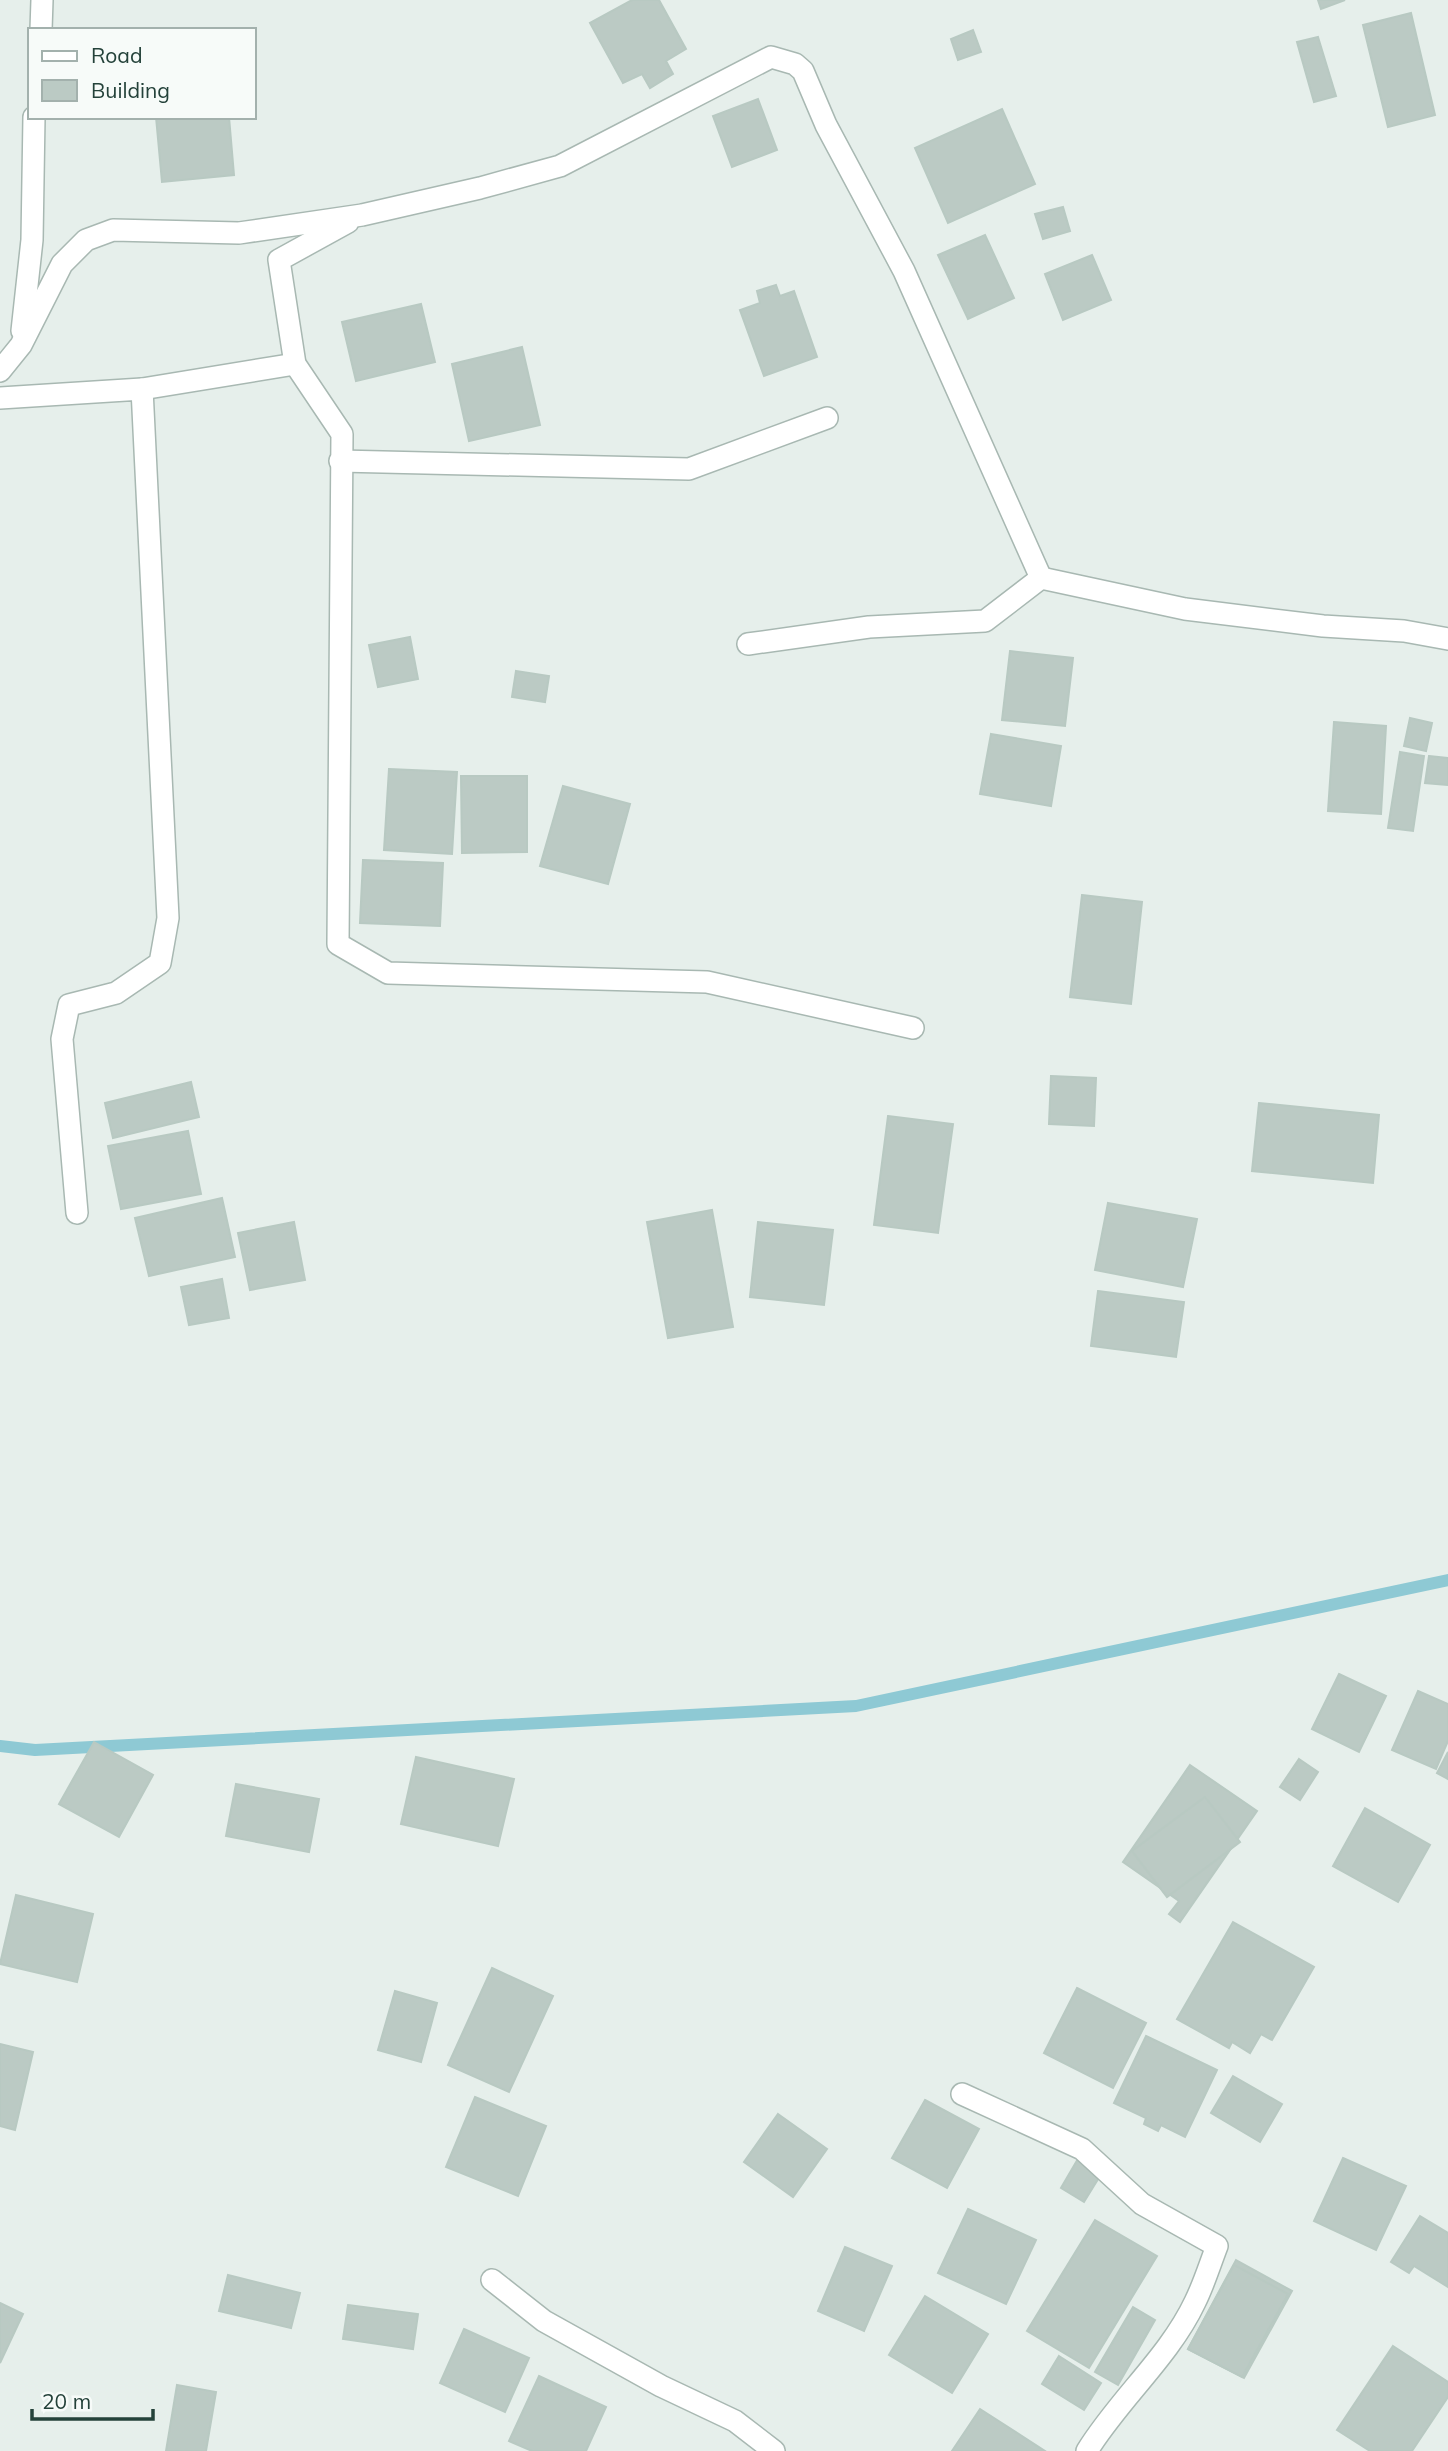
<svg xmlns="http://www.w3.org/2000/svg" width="1448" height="2451" font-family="Mulish,sans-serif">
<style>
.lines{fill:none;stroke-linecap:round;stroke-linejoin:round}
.stream{stroke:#8ec9d4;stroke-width:12}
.building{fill:#bbcac4;stroke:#b8c9c2;stroke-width:2}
.minor-casing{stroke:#a8b8b2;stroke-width:24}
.minor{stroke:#fff;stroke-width:21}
</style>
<rect width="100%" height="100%" fill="#e6efeb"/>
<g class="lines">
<path class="stream" d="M0 1746 35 1750 856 1706 1448 1580"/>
</g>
<g class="building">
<path d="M632 0H659L686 49 666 61 673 74 650 88 642 74 623 83 590 23Z"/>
<path d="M1318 0H1345L1321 9Z"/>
<path d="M1411 13 1435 115 1388 127 1363 25Z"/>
<path d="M973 30 981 52 958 60 951 39Z"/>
<path d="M1318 37 1336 96 1314 102 1297 42Z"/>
<path d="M758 99 777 150 732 167 713 116Z"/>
<path d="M1002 109 1035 184 948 223 915 148Z"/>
<path d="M156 117H229L234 175 162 182Z"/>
<path d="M1063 207 1070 231 1043 239 1035 214Z"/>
<path d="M985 235 1014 298 968 319 938 255Z"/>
<path d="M1092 255 1111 300 1063 320 1045 274Z"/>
<path d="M776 285 780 296 794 291 817 357 764 376 740 310 760 303 757 291Z"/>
<path d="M421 304 435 362 356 381 342 322Z"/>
<path d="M522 347 540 425 469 441 452 364Z"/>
<path d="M410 637 418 679 378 687 369 645Z"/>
<path d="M1010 651 1073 658 1065 726 1002 720Z"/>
<path d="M516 671 549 676 545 702 512 697Z"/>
<path d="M1410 718 1432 723 1426 751 1404 746Z"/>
<path d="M1334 722 1386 726 1381 814 1328 811Z"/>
<path d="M991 734 1061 746 1051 806 980 794Z"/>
<path d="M1400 752 1424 756 1413 831 1388 828Z"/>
<path d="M1429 756 1448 758V785L1425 783Z"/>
<path d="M389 769 457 772 452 854 384 850Z"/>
<path d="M461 776H527V852L462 853Z"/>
<path d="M563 786 630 804 608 884 540 866Z"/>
<path d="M363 860 443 863 440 926 360 923Z"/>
<path d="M1082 895 1142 902 1131 1004 1070 997Z"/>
<path d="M1051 1076 1096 1078 1094 1126 1049 1124Z"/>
<path d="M191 1082 199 1117 113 1138 105 1103Z"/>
<path d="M1259 1103 1379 1115 1373 1183 1252 1171Z"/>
<path d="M888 1116 953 1124 938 1233 874 1225Z"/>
<path d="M188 1131 201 1194 121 1209 108 1146Z"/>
<path d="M222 1198 235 1257 149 1276 135 1218Z"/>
<path d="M1108 1203 1197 1219 1183 1287 1095 1270Z"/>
<path d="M712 1210 733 1327 668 1338 647 1222Z"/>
<path d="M294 1222 305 1280 250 1290 238 1233Z"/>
<path d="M758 1222 833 1230 824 1305 750 1297Z"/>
<path d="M222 1279 229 1318 189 1325 181 1287Z"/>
<path d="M1098 1291 1184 1302 1176 1357 1091 1346Z"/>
<path d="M1339 1674 1386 1696 1359 1752 1312 1729Z"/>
<path d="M1418 1691 1448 1704V1741L1436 1769 1392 1750Z"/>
<path d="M94 1742 153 1775 119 1837 59 1804Z"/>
<path d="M1448 1752V1779L1437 1773Z"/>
<path d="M416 1757 514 1779 498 1846 401 1824Z"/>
<path d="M1299 1759 1318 1772 1300 1800 1280 1787Z"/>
<path d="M1190 1765 1257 1811 1180 1922 1169 1914 1179 1901 1123 1862Z"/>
<path d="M236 1784 319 1799 309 1852 226 1836Z"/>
<path d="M1205 1797 1240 1842 1167 1897 1132 1851Z"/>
<path d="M1365 1808 1430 1845 1398 1902 1333 1866Z"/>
<path d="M16 1895 93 1914 77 1982 0 1964Z"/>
<path d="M1233 1922 1314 1967 1272 2040 1261 2034 1250 2053 1232 2042 1229 2048 1177 2019Z"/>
<path d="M492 1968 553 1996 509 2092 448 2065Z"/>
<path d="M1077 1988 1146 2023 1113 2088 1044 2053Z"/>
<path d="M395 1991 437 2003 421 2062 378 2050Z"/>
<path d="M1146 2036 1217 2070 1185 2137 1161 2125 1158 2131 1144 2124 1146 2118 1114 2103Z"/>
<path d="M0 2044 33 2052 15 2130 0 2126Z"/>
<path d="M1233 2076 1282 2104 1260 2142 1211 2113Z"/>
<path d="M475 2097 546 2126 518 2196 446 2167Z"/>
<path d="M925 2100 979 2129 947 2188 892 2158Z"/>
<path d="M778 2114 827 2149 793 2197 744 2162Z"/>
<path d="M1079 2157 1103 2171 1084 2202 1061 2188Z"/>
<path d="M1343 2158 1406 2186 1376 2250 1314 2221Z"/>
<path d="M968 2209 1036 2240 1006 2304 938 2273Z"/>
<path d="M1420 2216 1448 2233V2287L1414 2266 1409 2273 1391 2262Z"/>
<path d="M1095 2220 1157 2256 1089 2368 1027 2331Z"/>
<path d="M845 2247 892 2266 864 2331 818 2311Z"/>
<path d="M1236 2260 1292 2291 1244 2378 1188 2349Z"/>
<path d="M1234 2265 1288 2294 1242 2377 1188 2349Z"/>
<path d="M228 2275 300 2293 291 2328 219 2311Z"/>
<path d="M925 2296 988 2334 952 2393 889 2355Z"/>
<path d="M0 2303 23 2314 0 2363Z"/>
<path d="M348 2305 418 2314 413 2349 343 2339Z"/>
<path d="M1133 2307 1155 2320 1118 2385 1095 2372Z"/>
<path d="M464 2329 529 2358 505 2412 440 2383Z"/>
<path d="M1393 2346 1448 2382V2397L1412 2451H1370L1337 2430Z"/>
<path d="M1059 2356 1101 2383 1084 2410 1042 2384Z"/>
<path d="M539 2376 606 2407 586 2451H532L509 2441Z"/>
<path d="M177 2385 216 2392 206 2451H166Z"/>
<path d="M980 2409 1045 2451H952Z"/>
</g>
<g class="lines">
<g class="minor-casing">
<g id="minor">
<path d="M41 30 42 0"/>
<path d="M348 222 279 260 295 364 342 434 338 944 388 973 707 982 913 1028"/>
<path d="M22 331 32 240 34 117"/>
<path d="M0 371 21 345 62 264 86 240 113 230 239 233 362 215 480 188 560 166 771 57 795 64 803 71 826 125 904 271 1041 578 985 621 869 627 748 644"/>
<path d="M142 389 295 364"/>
<path d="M0 398 142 389 168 918 160 963 116 993 69 1005 62 1039 77 1213"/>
<path d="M340 461 689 469 827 418"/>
<path d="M1041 578 1185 609 1323 626 1404 631 1448 639"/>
<path d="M962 2094 1082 2149 1142 2204 1217 2246C1210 2264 1204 2284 1195 2302 1169 2357 1119 2399 1087 2451"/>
<path d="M492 2280 544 2321 661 2386 735 2421 774 2451"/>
</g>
</g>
<use href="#minor" class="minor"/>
</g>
<rect x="28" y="28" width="228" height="91" fill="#f7fbf9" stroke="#a3b1ad" stroke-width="2"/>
<rect x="42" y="51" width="35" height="10" fill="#ffffff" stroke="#a3b1ad" stroke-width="2"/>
<text x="91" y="63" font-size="21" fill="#24423a">Road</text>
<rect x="42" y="80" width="35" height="21" fill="#bbcac4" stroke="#a3b1ad" stroke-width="2"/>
<text x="91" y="98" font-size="21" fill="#24423a">Building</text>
<path d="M32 2409v10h121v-10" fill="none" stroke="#24423a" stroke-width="3.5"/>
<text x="42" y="2409" font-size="21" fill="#24423a" stroke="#f7fbf9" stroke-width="5" paint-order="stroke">20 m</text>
</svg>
